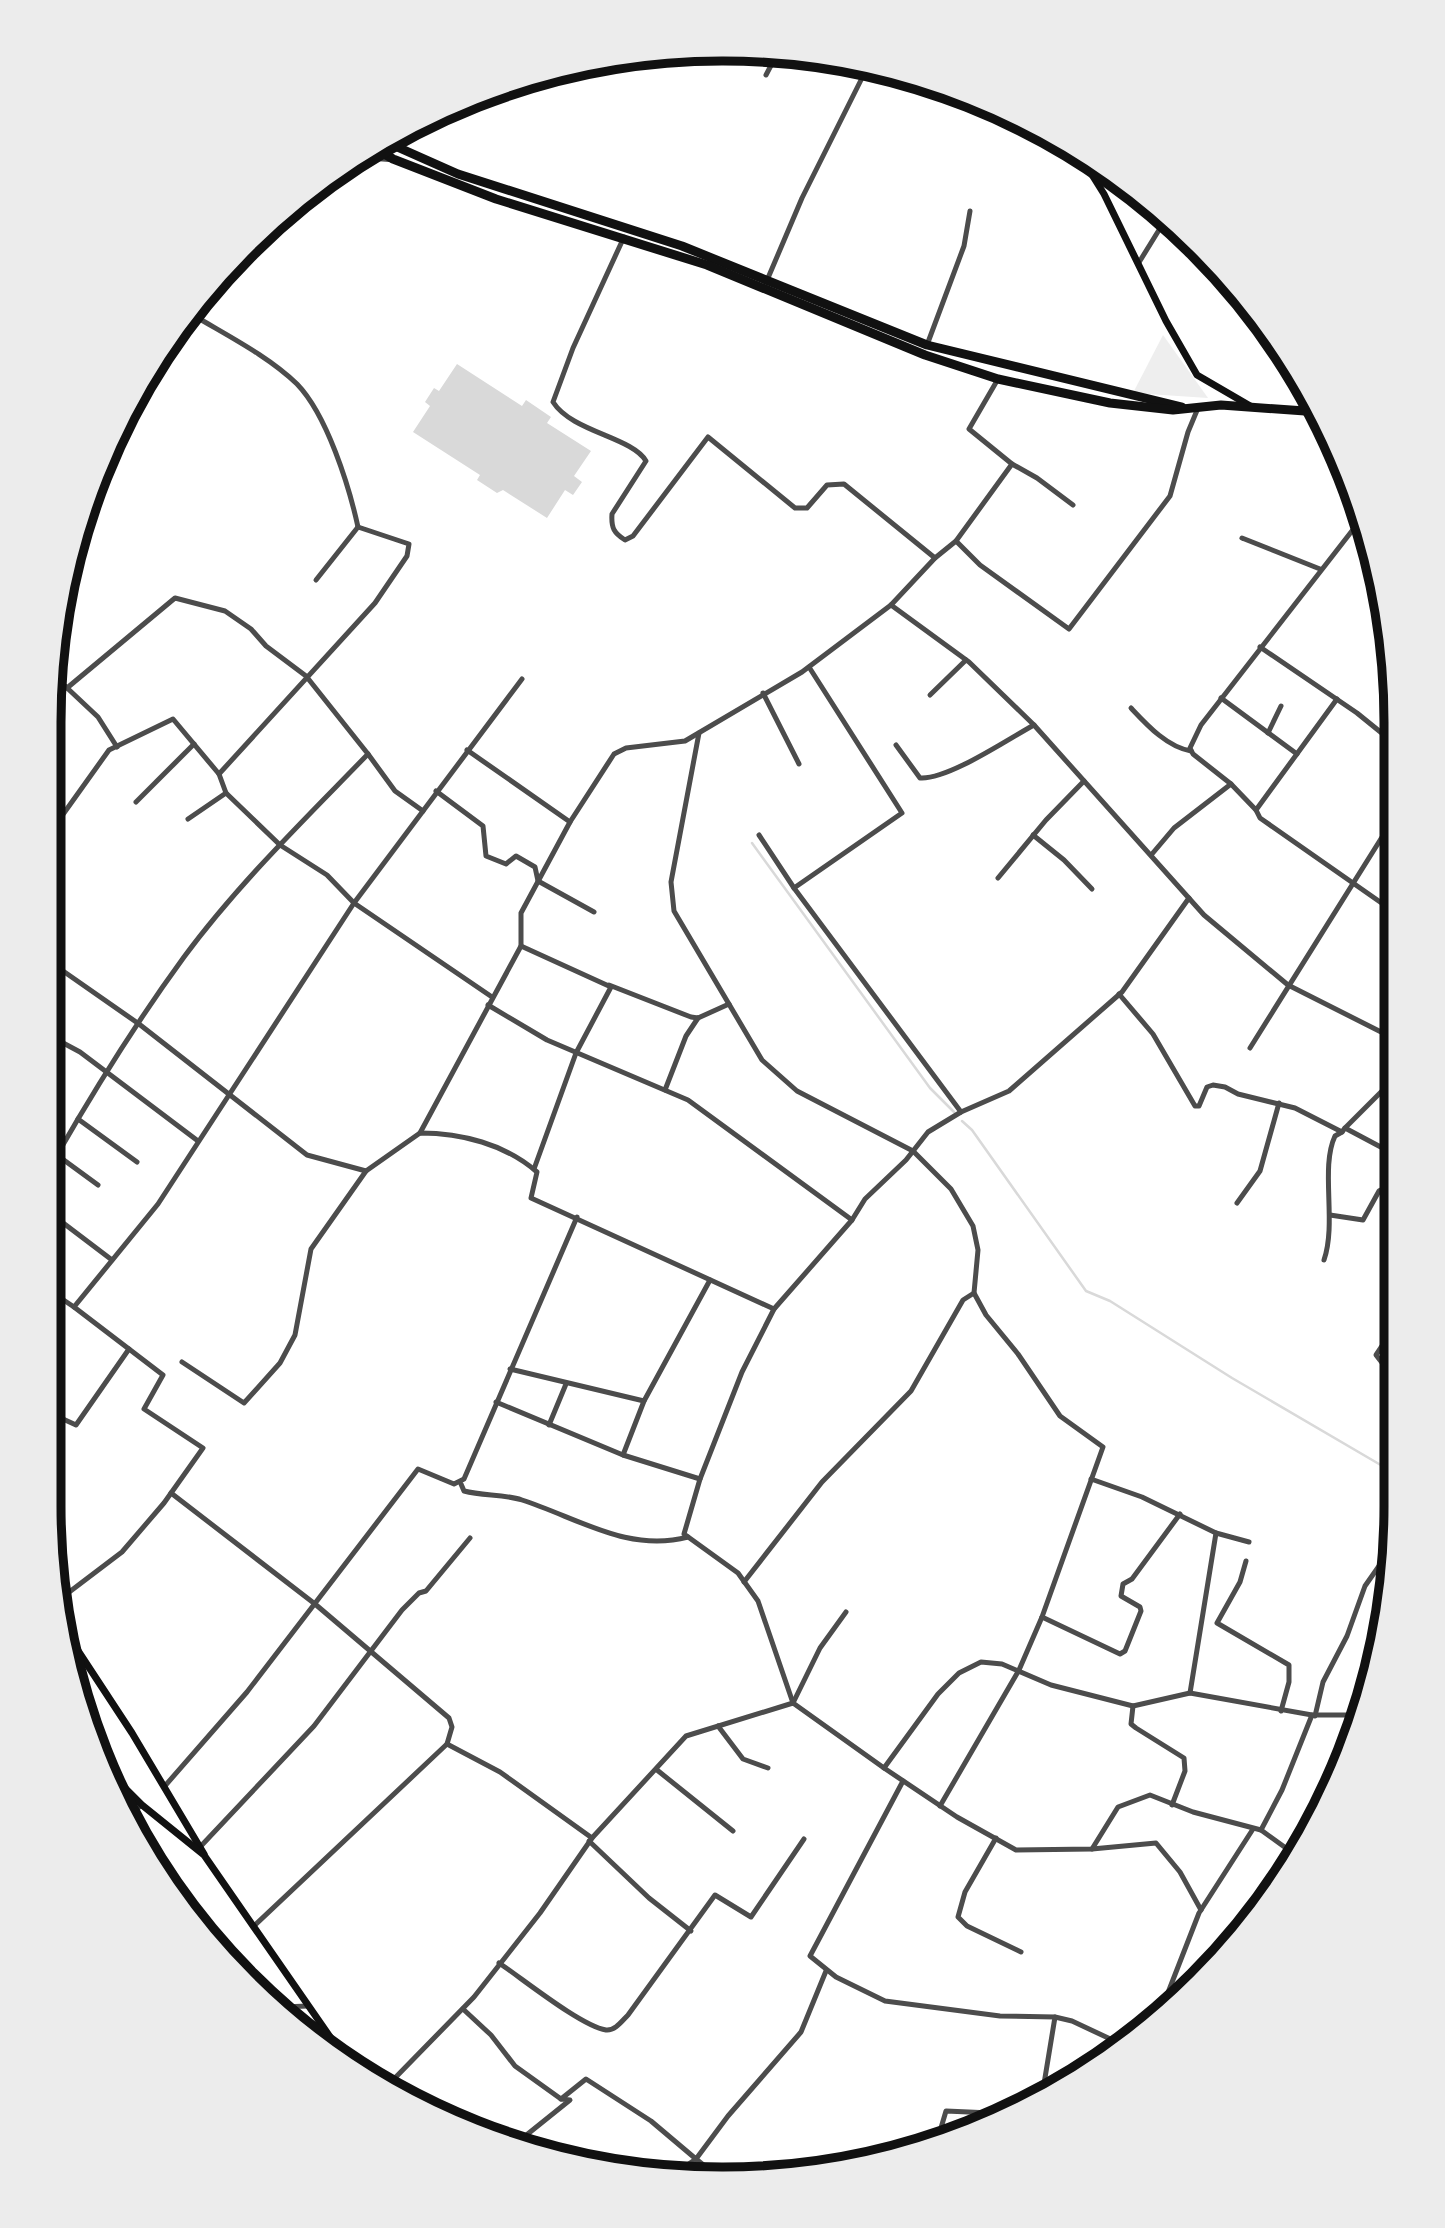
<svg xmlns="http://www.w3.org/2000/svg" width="1445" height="2228" font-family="Literata,serif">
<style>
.green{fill:#eee}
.water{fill:#d9d9d9}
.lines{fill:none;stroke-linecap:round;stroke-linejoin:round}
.stream{stroke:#d9d9d9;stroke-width:2.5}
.minor{stroke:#4c4c4c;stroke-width:5}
.tertiary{stroke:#4c4c4c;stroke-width:6}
.secondary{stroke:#111;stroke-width:7}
.trunk{stroke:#111;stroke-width:9}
.rim{fill:none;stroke:#111;stroke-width:9}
</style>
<rect width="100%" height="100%" fill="#fff"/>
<path class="green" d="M1163 335 1208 398 1133 393Z"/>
<path class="water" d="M457 364 522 406 526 400 551 417 547 423 591 451 574 476 582 482 573 495 565 490 547 518 503 490 497 493 477 480 480 475 413 432 430 406 425 402 434 388 439 391Z"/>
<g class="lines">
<g class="stream">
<path d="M752 843 930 1088 954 1112"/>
<path d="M962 1121 972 1130 1086 1291 1110 1301 1232 1378 1391 1471"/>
</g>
<g class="minor">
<path d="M766 75 777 54"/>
<path d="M624 237 573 348 553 402C572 432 632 437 646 461L612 514C611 528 614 533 625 540L633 536 708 437 795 508H807L827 485 844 484 935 558"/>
<path d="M1138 264 1167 217"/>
<path d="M768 278 802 198 867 68"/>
<path d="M193 315C228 336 268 356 297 384 327 415 349 486 358 527"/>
<path d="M927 345 964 246 970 211"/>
<path d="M1012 464 1037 478 1073 505"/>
<path d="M1242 538 1320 569"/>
<path d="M956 541 980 565 1069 629 1170 496 1188 432 1198 408"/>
<path d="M316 580 358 527"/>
<path d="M891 605 969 662 1034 725 1204 915 1288 985 1393 1038"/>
<path d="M1260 647 1357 713 1394 743"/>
<path d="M65 686 98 717 117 747"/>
<path d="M763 693 799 764"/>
<path d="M930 695 966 660"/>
<path d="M1221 698 1297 754"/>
<path d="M1131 708C1147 725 1167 747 1191 751"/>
<path d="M699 733 671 882 674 911 762 1060 797 1091 913 1151 951 1189 973 1226 978 1250 974 1293 986 1315 1018 1354 1060 1416 1103 1447 1042 1617 1019 1670 940 1806"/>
<path d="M1268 733 1281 706"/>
<path d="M896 745 920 778C948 780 1008 739 1034 725"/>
<path d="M467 750 570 822"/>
<path d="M368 754 395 791 423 811"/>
<path d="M219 774 375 603 407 556 409 544 358 527"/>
<path d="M1231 784 1256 810 1337 699"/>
<path d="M436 791 483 826 486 856 506 864 516 856 535 867 538 881 594 912"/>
<path d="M136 802 194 744"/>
<path d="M1256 810 1260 818 1393 911"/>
<path d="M188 819 226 793"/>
<path d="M54 827 109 750 173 719 219 774 226 793 280 845 327 875 354 903 492 997"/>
<path d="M759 835 794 888 961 1112"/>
<path d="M1033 835 1064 860 1092 889"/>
<path d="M1152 854 1174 828 1231 784 1193 754 1190 748 1201 725 1362 518"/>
<path d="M998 878 1046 820 1084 781"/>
<path d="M794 888 902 813 809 667"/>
<path d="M521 946 611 987 576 1053 534 1169"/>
<path d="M53 964 139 1024 307 1155 366 1171 420 1133C461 1133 505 1144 537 1172L531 1198 774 1309"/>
<path d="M609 985 691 1017 698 1018 729 1004"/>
<path d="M1119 994 1153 1034 1195 1106H1199L1207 1087 1213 1085 1225 1087 1238 1094 1295 1108 1342 1132 1345 1128 1392 1153"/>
<path d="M488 1005 547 1040 688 1100 852 1220"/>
<path d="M52 1037 80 1052 198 1141"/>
<path d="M1250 1048 1394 818"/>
<path d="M665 1090 686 1036 698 1018"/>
<path d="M78 1119 137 1162"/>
<path d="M1345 1128 1393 1080"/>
<path d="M420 1133 521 946V913L570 822 614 754 626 748 685 741 802 672 891 605 935 558 956 541 1012 464 969 429 998 379"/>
<path d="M51 1151 57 1155C96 1087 138 1020 184 957 238 884 305 819 368 754L306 676 266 646 251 629 225 611 175 598 67 688 55 678"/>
<path d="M57 1155 98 1185"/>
<path d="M1237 1203 1260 1171 1279 1103"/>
<path d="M1330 1215 1363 1220 1379 1191 1390 1185"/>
<path d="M54 1216 112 1260"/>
<path d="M1324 1260C1337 1222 1320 1168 1335 1136L1342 1132"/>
<path d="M50 1291 74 1307"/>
<path d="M182 1362 244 1403 280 1363 295 1335 311 1249 366 1171"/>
<path d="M1391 1368 1383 1364 1376 1355 1392 1331"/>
<path d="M510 1369 644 1401"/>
<path d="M496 1402 623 1455 700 1479"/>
<path d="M50 1413 76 1425 129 1349"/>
<path d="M549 1425 566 1384"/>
<path d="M623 1455 644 1401 710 1280"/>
<path d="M1091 1479 1142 1497 1216 1533 1190 1693"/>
<path d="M461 1484 464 1491C483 1496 504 1494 522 1500 578 1518 628 1553 688 1537"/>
<path d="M171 1493 315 1604 449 1718 452 1727 447 1744 253 1927"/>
<path d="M1216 1533 1249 1542"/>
<path d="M1246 1561 1240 1582 1217 1623 1289 1665V1682L1281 1711"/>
<path d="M744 1582 822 1482 911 1391 963 1300 974 1293"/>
<path d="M64 1596 122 1552 164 1503 203 1448 144 1409 163 1375 74 1307 158 1204 354 903 522 679"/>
<path d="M1042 1617 1120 1654 1125 1651 1141 1611 1140 1607 1121 1596 1123 1584 1132 1579 1180 1514"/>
<path d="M793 1703 758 1601 738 1573 684 1534 700 1479 742 1372 774 1309 852 1220 865 1199 906 1160 928 1132 961 1112 1009 1091 1122 992 1189 898"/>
<path d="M793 1703 820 1648 846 1612"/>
<path d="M1133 1706 1131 1724 1136 1728 1184 1758 1185 1771 1172 1805"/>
<path d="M1315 1716 1323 1682 1347 1636 1365 1586 1379 1566 1390 1570"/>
<path d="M718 1726 743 1759 768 1768"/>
<path d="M447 1744 500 1772 592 1838"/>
<path d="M884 1768 957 1817 1016 1850 1092 1849 1118 1807 1150 1795 1193 1812 1261 1830 1290 1851"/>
<path d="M657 1770 733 1831"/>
<path d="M903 1781 810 1956 836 1977 885 2001 1000 2016 1055 2017 1043 2090"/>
<path d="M164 1787 247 1692 418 1469 454 1484 464 1479 577 1217"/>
<path d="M130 1814 142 1805"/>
<path d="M1261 1830 1282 1790 1312 1715"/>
<path d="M996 1838 965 1892 958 1917 967 1926 1021 1952"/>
<path d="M589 1841 649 1898 691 1931"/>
<path d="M201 1846 314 1726 402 1610 419 1593 426 1591 470 1538"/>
<path d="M1092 1849 1156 1843 1180 1872 1201 1910"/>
<path d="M499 1963C523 1979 581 2026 606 2030 615 2031 622 2021 628 2015L715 1895 751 1917 804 1839"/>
<path d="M282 2007 308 2006"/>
<path d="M1162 2008 1199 1913 1253 1829"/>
<path d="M463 2009 491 2035 515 2066 561 2099 586 2079 651 2121 696 2159 728 2116 801 2032 826 1971"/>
<path d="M1055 2017 1072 2021 1121 2044"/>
<path d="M391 2082 474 1997 540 1913 592 1838 686 1736 793 1703 884 1768 938 1694 959 1673 981 1662 1002 1664 1051 1685 1133 1706 1190 1693 1312 1715H1358"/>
<path d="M938 2138 946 2111 991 2113"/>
<path d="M514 2145 570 2100 561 2099"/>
<path d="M677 2172 696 2159 721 2179"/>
</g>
<path class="tertiary" d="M363 157 389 159"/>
<g class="secondary">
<path d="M1079 154 1104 194 1166 321 1197 375 1252 407"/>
<path d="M71 1640 132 1733 204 1854"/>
<path d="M109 1772 142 1805 204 1855 344 2057"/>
</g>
<g class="trunk">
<path d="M386 142 458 174 682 246 927 345 1182 407"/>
<path d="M376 149 393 159 496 199 707 265 925 355 998 379 1110 403 1173 410 1221 405 1319 412"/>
</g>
</g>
<path d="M0 0H1445V2228H0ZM722 61H723A661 661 0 0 1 1384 722V1506A661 661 0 0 1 723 2167H722A661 661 0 0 1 61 1506V722A661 661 0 0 1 722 61Z" fill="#ececec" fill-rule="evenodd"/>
<path class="rim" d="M722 61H723A661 661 0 0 1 1384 722V1506A661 661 0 0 1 723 2167H722A661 661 0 0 1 61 1506V722A661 661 0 0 1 722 61Z"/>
</svg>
